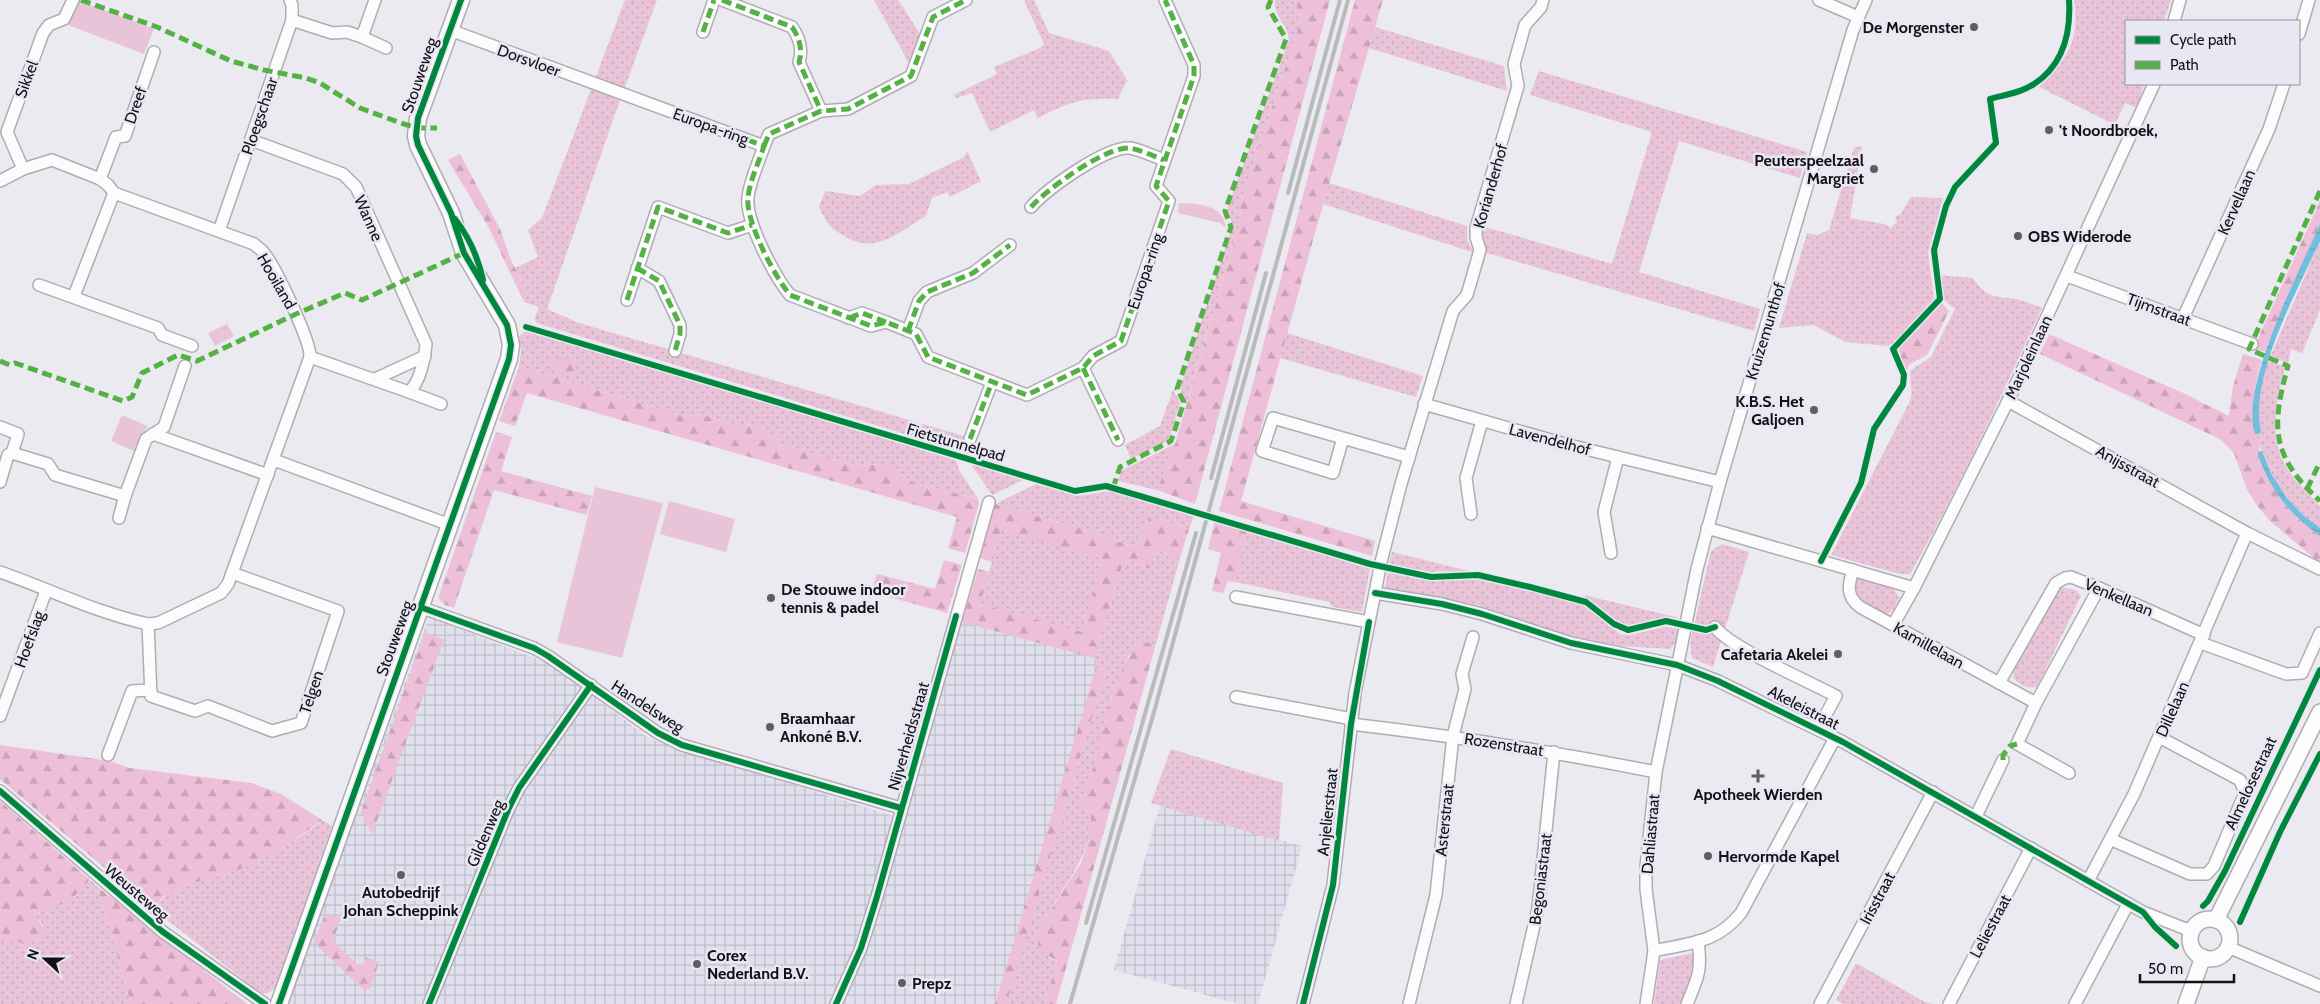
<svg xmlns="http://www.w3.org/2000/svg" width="2320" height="1004" font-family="Cabin,sans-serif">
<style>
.industrial{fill:url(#industrial-grid)}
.grass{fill:url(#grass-dots)}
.forest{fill:url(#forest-firs)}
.park{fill:#e9c4d8}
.water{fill:url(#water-ripples)}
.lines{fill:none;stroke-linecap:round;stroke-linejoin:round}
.minor-casing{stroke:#aeadb2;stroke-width:14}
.tertiary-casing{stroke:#aeadb2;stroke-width:18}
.secondary-casing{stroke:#aeadb2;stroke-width:19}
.minor{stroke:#fcfcfd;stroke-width:11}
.tertiary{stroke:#fcfcfd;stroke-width:15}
.secondary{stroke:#fcfcfd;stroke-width:16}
.rail{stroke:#bababa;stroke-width:4}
.quiet{stroke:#54b145;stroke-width:5;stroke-dasharray:10 5;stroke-linecap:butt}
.cycleway-casing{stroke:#e8e7f3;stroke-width:9}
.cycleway{stroke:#00873e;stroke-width:6}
.poi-dot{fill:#5e5e62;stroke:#e8e7f3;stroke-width:2}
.labels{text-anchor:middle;stroke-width:5;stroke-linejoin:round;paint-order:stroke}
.poi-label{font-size:16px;font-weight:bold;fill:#121216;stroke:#e8e7f3;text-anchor:start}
.street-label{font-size:16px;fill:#121216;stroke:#e8e7f3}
</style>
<defs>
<pattern id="industrial-grid" width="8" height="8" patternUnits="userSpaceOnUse" patternTransform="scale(1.25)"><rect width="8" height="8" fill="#e0dfed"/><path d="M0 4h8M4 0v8" fill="none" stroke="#bfbeca"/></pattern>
<pattern id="grass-dots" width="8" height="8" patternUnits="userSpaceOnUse" patternTransform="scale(1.25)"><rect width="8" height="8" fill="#e9c4d8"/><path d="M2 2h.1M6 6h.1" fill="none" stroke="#c7a7b9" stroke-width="1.8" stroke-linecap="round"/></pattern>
<pattern id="forest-firs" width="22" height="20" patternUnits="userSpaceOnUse" patternTransform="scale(1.25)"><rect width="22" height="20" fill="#eebfd8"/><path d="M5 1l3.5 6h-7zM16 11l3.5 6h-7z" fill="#cba3b9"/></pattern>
<pattern id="water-ripples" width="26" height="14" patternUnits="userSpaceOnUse" patternTransform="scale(1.25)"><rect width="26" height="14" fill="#72bfdd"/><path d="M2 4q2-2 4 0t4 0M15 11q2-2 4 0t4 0" fill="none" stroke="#62a3bd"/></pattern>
</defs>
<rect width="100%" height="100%" fill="#eaeaf0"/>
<g class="industrial">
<path d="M429 617 552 665 650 739 896 817 955 617 1103 655 1013 1004H287Z"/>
<path d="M1160 805 1302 846 1258 1004H1239L1114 970Z"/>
</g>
<g class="grass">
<path d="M625 0H657L619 103 547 309 579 323 967 437 962 451 536 323 535 317 539 307 524 302 527 291 515 268 538 257 528 230 542 218Z"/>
<path d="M874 0H898L920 34 910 65Z"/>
<path d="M1024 0H1034L1049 33 1109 51 1127 80 1118 99C1080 98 1072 101 1038 118L1034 110 990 132 972 93 956 98 954 95 997 74 994 67 1040 48 1044 44Z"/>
<path d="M1275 0H1295L1301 20 1240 205 1241 218 1187 402 1180 388 1233 224 1228 215V207L1289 40C1289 25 1273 16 1275 0Z"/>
<path d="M2074 0H2171L2164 21H2126V84H2144L2137 108 2125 103 2115 125 2039 87C2067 58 2080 43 2074 0Z"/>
<path d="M1375 27 1504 66 1507 91 1369 48Z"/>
<path d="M1539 71 1807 152 1800 178 1679 141 1639 272 1760 309 1754 331 1487 253 1480 232 1482 226 1612 264 1652 132 1530 95Z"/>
<path d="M1862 146 1850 218 1884 224 1891 228 1897 222 1895 217 1901 214 1911 197 1943 198 1928 252 1934 299 1937 300 1896 342 1887 346 1845 342 1814 325 1779 328 1807 233 1817 235 1829 230 1854 148Z"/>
<path d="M967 151 981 181 950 197 947 192 932 198 926 216C900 231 877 254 848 238 831 229 827 225 819 207L825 191 860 196 876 185 909 184 964 157Z"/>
<path d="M1329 183 1467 226V240L1472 249V252L1323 204Z"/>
<path d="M2320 241V310L2302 353 2291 349 2288 364 2271 355Z"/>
<path d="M1939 275 1973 278C1987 299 1994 296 2016 299 2025 301 2034 305 2042 308 2000 398 1959 488 1910 574H1900L1831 555 1909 403C1915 390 1908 382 1911 370L1931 357 1955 309 1943 299Z"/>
<path d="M526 331 956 460 959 470 978 499 915 483 882 464 856 466 794 448 781 444 776 435 755 425 737 427 704 414 690 418 519 367 521 351 519 336Z"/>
<path d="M1287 333 1423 376 1416 397 1280 358Z"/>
<path d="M2268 361 2285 367C2277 397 2268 437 2285 465 2294 481 2308 493 2320 506V528C2293 509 2275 486 2264 455 2261 447 2257 444 2257 434L2261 431C2256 408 2260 383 2268 361Z"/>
<path d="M1173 390 1180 402 1169 440 1131 459 1125 445 1160 426Z"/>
<path d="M1175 444 1157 490 1118 481 1121 471Z"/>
<path d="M971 464 1023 480 992 495Z"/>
<path d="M1036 484 1077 496 1111 491 1194 515 1189 529 1150 516 1138 543 1134 548 1100 534 995 504Z"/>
<path d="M1001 529 1103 558 1083 633 980 604Z"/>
<path d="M1247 530 1370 569 1362 612 1333 607 1329 602 1235 582Z"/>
<path d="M1722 544 1749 552 1713 667 1692 658 1690 644 1711 551Z"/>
<path d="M1156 552 1180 558 1154 651 1151 643 1128 656 1112 695 1091 775 1082 801 1091 819 1092 825C1085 868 1053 897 1037 936L1049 958 1057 961 1045 1004H1006L1106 671 1096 668 1094 658 1124 558Z"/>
<path d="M1392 552 1481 574 1437 571 1430 573 1389 563Z"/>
<path d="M1388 571 1431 581 1438 579H1491L1579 602 1620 634 1631 635 1664 627 1678 629 1676 642 1670 649 1602 645 1582 641 1478 605 1388 588 1385 586Z"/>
<path d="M1854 575 1893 589 1899 597 1894 609 1887 615C1864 602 1853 608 1854 575Z"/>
<path d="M2059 587 2076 590 2081 596 2037 687C2027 689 2020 685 2013 678L2014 669 2054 592Z"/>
<path d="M1583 595 1676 617 1679 621 1664 619 1631 627 1623 626Z"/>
<path d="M1171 749 1283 783 1279 841 1151 803Z"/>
<path d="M322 820 332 826 276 988 266 994 258 991 153 909C176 878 233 871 267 855 287 846 306 834 322 820Z"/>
<path d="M89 879 97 886 131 1004H0V941L21 942 41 938 43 925 34 915 76 896Z"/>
<path d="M1693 953C1698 972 1688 987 1681 1004H1654L1660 960Z"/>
<path d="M1856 963 1925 1002 1932 1004H1844L1836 1000Z"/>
</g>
<g class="forest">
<path d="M1295 0H1330L1195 504 1157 490 1175 444 1241 218 1240 205 1301 20Z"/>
<path d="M1355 0H1383L1316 229 1241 501 1375 541 1372 556 1219 511Z"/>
<path d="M460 154 500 229 511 260 527 291 524 302 489 228 448 160Z"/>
<path d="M2320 201V224L2265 352 2254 348 2256 343Z"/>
<path d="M1941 302 1949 311 1927 355 1910 364 1905 372 1898 347Z"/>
<path d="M2049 334 2183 393 2229 416 2233 386 2243 354 2262 360C2254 382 2253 408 2254 431L2257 434 2260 451 2258 455C2270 490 2289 514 2320 536V563L2270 521 2256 504 2246 487 2234 453 2220 439 2040 354Z"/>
<path d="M563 357 572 360 577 367 572 375C562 376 556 370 551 362Z"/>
<path d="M519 367 690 418 703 414 737 427 755 425 776 435 781 444 794 448 856 466 882 464 915 483 978 499 979 503 965 553 948 548 957 517 527 393 515 426 499 421Z"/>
<path d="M496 432 512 437 501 471 592 496 587 515 494 490 454 608 445 605 438 598Z"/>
<path d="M995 504 1100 534 1134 548 1138 543 1150 516 1189 529 1180 558 1156 552 1150 568 1124 559 1094 658 962 622 978 569 989 572 980 604 1082 632 1103 559 1001 530 992 562 980 558Z"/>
<path d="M1215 520 1247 530 1235 582 1228 581 1223 593 1212 591 1221 553 1208 549Z"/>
<path d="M944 560 962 565 947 613 871 592 877 574 935 589Z"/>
<path d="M425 632 444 640 372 834 361 812Z"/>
<path d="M1144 642 1151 643 1154 651 1056 1004H1045L1057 961 1040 951 1037 936 1043 922 1081 863 1090 836 1091 819 1082 801C1084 791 1089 782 1092 772 1099 744 1117 653 1144 642Z"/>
<path d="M1096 668 1106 671 1006 1004H995Z"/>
<path d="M0 745 110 761 129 768 251 783 281 794 322 820 283 848 247 867 193 883 163 897 153 909 0 779Z"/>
<path d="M0 801 89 879 84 888 67 902 34 914 48 935C34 941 15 945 0 941Z"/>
<path d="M97 886 247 1004H131Z"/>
<path d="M325 914 341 917 333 941 357 964H363L365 957 379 962 370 989 364 990 314 943Z"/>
</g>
<g class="park">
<path d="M77 0 154 29 144 54 68 25Z"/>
<path d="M1179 203C1199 204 1223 204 1226 228L1220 223 1178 213Z"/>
<path d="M227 324 234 336 215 346 208 333Z"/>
<path d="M122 415 147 426 136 452 111 441Z"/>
<path d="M595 487 663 503 622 658 557 642Z"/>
<path d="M669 501 735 519 726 552 660 534Z"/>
</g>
<g class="water">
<path d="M2320 224V241C2297 292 2249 376 2261 431L2259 434H2255C2239 387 2300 270 2320 224Z"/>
<path d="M2262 451 2271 473 2286 497 2302 514 2320 528V536C2289 514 2270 490 2258 455V452Z"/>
</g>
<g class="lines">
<g class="minor-casing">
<g id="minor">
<path d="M722 0 792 27C799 37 803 50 799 62L821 111"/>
<path d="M1819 0 1858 17"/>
<path d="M292 20 332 33 347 32 362 37 375 0"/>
<path d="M2174 21 2180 0"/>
<path d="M450 30 764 146C759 162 750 180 748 197 745 221 775 277 790 295L871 326 886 322 916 334 928 357 1027 395 1083 368 1093 356 1121 341 1169 201 1156 186 1194 76V65L1165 0"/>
<path d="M703 32 714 0"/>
<path d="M2299 34 2309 0"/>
<path d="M362 37 386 48"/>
<path d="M251 140 343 174 356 187 426 344C425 358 420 382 409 392L310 357"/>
<path d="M764 146 769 134 821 111 848 109 911 76 933 17 966 0"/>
<path d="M23 169 7 132 43 33 49 25 64 19 73 0"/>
<path d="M100 179 116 137 125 136 154 52"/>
<path d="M0 181 23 169 52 160 100 179 108 185 114 193 254 244C257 247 261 249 263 252 274 264 311 341 310 357L228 584 221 593 158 623 148 624C97 613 49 589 0 572"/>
<path d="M1031 207C1047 189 1106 146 1130 148 1141 150 1153 156 1164 160"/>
<path d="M219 231 292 20V5L290 0"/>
<path d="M637 268 659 281 680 325V334L675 351"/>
<path d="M2067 276 2252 344"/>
<path d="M39 285 158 328 162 335 192 346"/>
<path d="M74 296 114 193"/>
<path d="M627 300 658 207 728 233 752 225"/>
<path d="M849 318 862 313 886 322"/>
<path d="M2183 318 2269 129 2284 84"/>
<path d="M908 331 919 301 927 292 973 273 1010 245"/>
<path d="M1083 368 1118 440"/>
<path d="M375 379 425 356"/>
<path d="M409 392 441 404"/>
<path d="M2008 401 2247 533 2320 569"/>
<path d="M1424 404 1565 444 1720 482"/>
<path d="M0 427 18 434 12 453"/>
<path d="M153 434 268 475"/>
<path d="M1343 438 1333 473 1262 451 1273 418 1409 457"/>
<path d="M970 439 992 382"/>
<path d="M274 460 450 525"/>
<path d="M0 482 8 455 12 453 48 464 55 475 125 496 146 439 164 427 185 366"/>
<path d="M1471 514 1466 478 1482 421"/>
<path d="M119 518 125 496"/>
<path d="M1707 528 1914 588"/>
<path d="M1611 553 1604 512 1618 457"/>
<path d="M1853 570C1848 585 1846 596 1860 607L2036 703 2099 588"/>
<path d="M1375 593 1442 604 1482 614 1571 643 1677 665 1718 681 1843 742 2143 912 2191 931"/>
<path d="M1236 597 1369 622"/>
<path d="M420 607 534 648 548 656 658 733 682 745 901 808"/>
<path d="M148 624 151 696 195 711 208 706 272 731 301 723 338 611 232 573"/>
<path d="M1893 625 1914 588 2008 401 2154 84"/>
<path d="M1715 627C1729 647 1810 682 1836 696L1818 729"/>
<path d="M2201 643 2286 674 2302 673 2320 633"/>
<path d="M1999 683 2056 583 2065 578 2071 577 2099 588 2204 635"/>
<path d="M1236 697 1352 719"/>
<path d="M2036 703 2017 744 2069 773"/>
<path d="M0 716 46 591"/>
<path d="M1351 724C1454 736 1555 752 1656 772"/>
<path d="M108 755 132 691 151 690"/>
<path d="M0 791 163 932 265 1004"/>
<path d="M1976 816 2003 760"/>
<path d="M2112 840 2190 874H2207L2214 866 2245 793 2240 780 2159 737"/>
<path d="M2088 881 2134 794 2247 533"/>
<path d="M2228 947 2320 986"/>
<path d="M1654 951C1690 943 1717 943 1741 913L1835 738"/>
<path d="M429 1004 508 810 519 788 591 685"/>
<path d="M836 1004 861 948 876 900 989 502"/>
<path d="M1303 1004 1333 885 1355 693 1381 562 1401 484 1453 311 1467 295 1480 250 1476 237V228L1518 86 1514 64 1525 25 1541 7 1543 0"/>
<path d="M1409 1004 1436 895 1453 736 1465 689 1462 674 1473 637"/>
<path d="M1516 1004 1538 908 1554 752"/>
<path d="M1646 1004 1654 951 1646 889V866L1656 772 1697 569 1720 482 1853 30 1866 0"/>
<path d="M1687 1004C1698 977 1702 971 1698 941"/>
<path d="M1820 1004 1933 792"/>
<path d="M1949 1004 2031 848"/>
<path d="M2075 1004 2128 904"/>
</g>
</g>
<g class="tertiary-casing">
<g id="tertiary">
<circle cx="2210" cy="939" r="20"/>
<path d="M2216 920 2320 712"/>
<path d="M2186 1004 2203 957"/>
</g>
</g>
<g class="secondary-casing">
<path id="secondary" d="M279 1004 509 359 511 345 507 325 464 253 451 213 418 145 416 136 418 118 461 0"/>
</g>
<use href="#minor" class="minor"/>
<use href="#tertiary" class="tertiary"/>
<use href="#secondary" class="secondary"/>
<g class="rail">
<path d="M1288 193 1340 0"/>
<path d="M1211 478 1266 273"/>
<path d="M1086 923 1196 533"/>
<path d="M1070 1004 1154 712 1348 0"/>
</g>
<g class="quiet">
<path d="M81 0 157 27 231 61 264 70 306 78 320 83 360 108 398 122 416 128H437"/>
<path d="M722 0 792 27C799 37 803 50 799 62L821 111"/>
<path d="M703 32 714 0"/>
<path d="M705 124 764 146C759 162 750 180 748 197 745 221 775 277 790 295L871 326 886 322 916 334 928 357 1027 395 1083 368 1093 356 1121 341 1169 201 1156 186 1194 76V65L1165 0"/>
<path d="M764 146 769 134 821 111 848 109 911 76 933 17 966 0"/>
<path d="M2320 191 2249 349 2288 366C2271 427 2271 456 2320 501"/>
<path d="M1031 207C1047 189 1106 146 1130 148 1141 150 1153 156 1164 160"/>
<path d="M637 268 659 281 680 325V334L675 351"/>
<path d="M627 300 658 207 728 233 752 225"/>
<path d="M849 318 862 313 886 322"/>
<path d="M908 331 919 301 927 292 973 273 1010 245"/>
<path d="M0 361 10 365 15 363 123 401 132 397 142 373 178 355 197 361 296 314 345 293 362 300 464 253"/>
<path d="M1083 368 1118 440"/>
<path d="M970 439 992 382"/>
<path d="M1113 488 1120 467 1171 441 1184 402 1177 389 1231 227 1225 211 1286 39 1268 7 1271 0"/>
<path d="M2307 489 2320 462"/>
<path d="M2003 760V755L2010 746 2017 744"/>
</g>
<g class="cycleway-casing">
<g id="cycleway">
<path d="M455 219C469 237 478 257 483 280"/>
<path d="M526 327 1075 491 1106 486 1370 564 1431 577 1478 575 1530 587 1586 602 1614 624 1628 630 1666 621 1706 630 1715 627"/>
<path d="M1821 561 1861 483 1874 429 1903 385 1904 375 1893 349 1940 299 1934 250 1946 206 1955 187 1996 143 1990 99C2004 95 2021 93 2034 84 2063 65 2071 33 2069 0"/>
<path d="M1375 593 1442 604 1482 614 1571 643 1677 665 1718 681 1843 742 2143 912 2155 927 2176 946"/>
<path d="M420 607 534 648 548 656 658 733 682 745 901 808"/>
<path d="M0 791 163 932 265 1004"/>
<path d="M2203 906 2208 901 2225 871 2320 670"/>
<path d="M2240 922 2280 832 2320 754"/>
<path d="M279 1004 509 359 511 345 507 325 464 253 451 213 418 145 416 136 418 118 461 0"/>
<path d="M429 1004 508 810 519 788 591 685"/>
<path d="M836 1004 861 948 876 900 956 616"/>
<path d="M1303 1004 1333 885 1351 724 1369 622"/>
</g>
</g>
<use href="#cycleway" class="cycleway"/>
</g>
<g class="poi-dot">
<circle cx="1974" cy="27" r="5"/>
<circle cx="2049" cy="130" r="5"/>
<circle cx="1874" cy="169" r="5"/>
<circle cx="2018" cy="236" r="5"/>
<circle cx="1814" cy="410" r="5"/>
<circle cx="771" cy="598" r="5"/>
<circle cx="1838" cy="654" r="5"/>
<circle cx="770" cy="727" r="5"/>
<path d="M1755.5 768.5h5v5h5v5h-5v5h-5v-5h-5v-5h5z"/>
<circle cx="1708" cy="856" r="5"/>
<circle cx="401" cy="875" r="5"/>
<circle cx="697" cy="964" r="5"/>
<circle cx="902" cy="983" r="5"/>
</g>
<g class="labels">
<g class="poi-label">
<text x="1964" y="33" text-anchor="end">De Morgenster</text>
<text x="2059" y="136">'t Noordbroek,</text>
<text x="1864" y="166" text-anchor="end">Peuterspeelzaal<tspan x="1864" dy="18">Margriet</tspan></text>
<text x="2028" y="242">OBS Widerode</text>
<text x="1804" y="407" text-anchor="end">K.B.S. Het<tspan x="1804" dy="18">Galjoen</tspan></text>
<text x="781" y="595">De Stouwe indoor<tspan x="781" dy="18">tennis &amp; padel</tspan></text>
<text x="1828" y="660" text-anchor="end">Cafetaria Akelei</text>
<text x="780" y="724">Braamhaar<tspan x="780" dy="18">Ankoné B.V.</tspan></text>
<text x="1758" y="800" text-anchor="middle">Apotheek Wierden</text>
<text x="1718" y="862">Hervormde Kapel</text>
<text x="401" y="898" text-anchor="middle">Autobedrijf<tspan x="401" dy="18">Johan Scheppink</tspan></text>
<text x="707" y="961">Corex<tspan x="707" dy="18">Nederland B.V.</tspan></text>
<text x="912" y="989">Prepz</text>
</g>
<g class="street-label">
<text transform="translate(529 60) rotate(20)" y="6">Dorsvloer</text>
<text transform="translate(419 75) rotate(-71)" y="6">Stouweweg</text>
<text transform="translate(26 79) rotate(-70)" y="6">Sikkel</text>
<text transform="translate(135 105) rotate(-71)" y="6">Dreef</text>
<text transform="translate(259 116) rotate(-71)" y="6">Ploegschaar</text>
<text transform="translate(711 126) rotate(20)" y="6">Europa-ring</text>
<text transform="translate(1490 186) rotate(-74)" y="6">Korianderhof</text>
<text transform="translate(2236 202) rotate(-66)" y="6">Kervellaan</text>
<text transform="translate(369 218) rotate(66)" y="6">Wanne</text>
<text transform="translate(1145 271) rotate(-71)" y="6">Europa-ring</text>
<text transform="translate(277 281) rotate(60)" y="6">Hooiland</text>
<text transform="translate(2159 309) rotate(20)" y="6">Tijmstraat</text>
<text transform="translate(1765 331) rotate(-73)" y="6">Kruizemunthof</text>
<text transform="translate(2028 357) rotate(-65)" y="6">Marjoleinlaan</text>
<text transform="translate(1550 439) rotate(15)" y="6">Lavendelhof</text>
<text transform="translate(956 442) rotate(16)" y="6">Fietstunnelpad</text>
<text transform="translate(2128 466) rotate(29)" y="6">Anijsstraat</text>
<text transform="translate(2119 597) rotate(23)" y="6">Venkellaan</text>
<text transform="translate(394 638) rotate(-70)" y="6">Stouweweg</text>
<text transform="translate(29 639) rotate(-70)" y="6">Hoefslag</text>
<text transform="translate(1929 645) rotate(29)" y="6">Kamillelaan</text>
<text transform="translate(311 692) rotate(-72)" y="6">Telgen</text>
<text transform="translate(648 706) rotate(33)" y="6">Handelsweg</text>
<text transform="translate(1804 707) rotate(27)" y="6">Akeleistraat</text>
<text transform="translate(2172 709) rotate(-66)" y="6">Dillelaan</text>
<text transform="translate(908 736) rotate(-74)" y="6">Nijverheidsstraat</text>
<text transform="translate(1504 744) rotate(9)" y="6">Rozenstraat</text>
<text transform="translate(2250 783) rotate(-65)" y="6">Almelosestraat</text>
<text transform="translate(1327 812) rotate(-84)" y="6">Anjelierstraat</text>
<text transform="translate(1444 820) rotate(-84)" y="6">Asterstraat</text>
<text transform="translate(485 833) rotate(-67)" y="6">Gildenweg</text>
<text transform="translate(1650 834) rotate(-85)" y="6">Dahliastraat</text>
<text transform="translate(1540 879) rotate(-83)" y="6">Begoniastraat</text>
<text transform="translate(137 892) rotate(40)" y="6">Weusteweg</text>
<text transform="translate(1877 898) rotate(-62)" y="6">Irisstraat</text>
<text transform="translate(1990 926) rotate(-62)" y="6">Leliestraat</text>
</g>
</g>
<rect x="2125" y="20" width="175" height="65" fill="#e8e7f3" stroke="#92929b"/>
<rect x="2135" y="36" width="25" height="8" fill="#00873e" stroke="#92929b"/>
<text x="2170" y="45" font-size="15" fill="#121216">Cycle path</text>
<rect x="2135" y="61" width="25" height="8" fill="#54b145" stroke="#92929b"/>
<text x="2170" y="70" font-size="15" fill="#121216">Path</text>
<g transform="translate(45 959) rotate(291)" stroke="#e8e7f3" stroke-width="4" paint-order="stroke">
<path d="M0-4L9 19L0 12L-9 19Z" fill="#121216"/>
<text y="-8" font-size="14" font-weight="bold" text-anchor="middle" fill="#121216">N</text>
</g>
<path d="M2140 974v8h94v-8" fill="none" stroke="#121216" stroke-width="2.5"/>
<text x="2148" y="974" font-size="15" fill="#121216" stroke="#e8e7f3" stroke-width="4" paint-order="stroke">50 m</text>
</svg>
